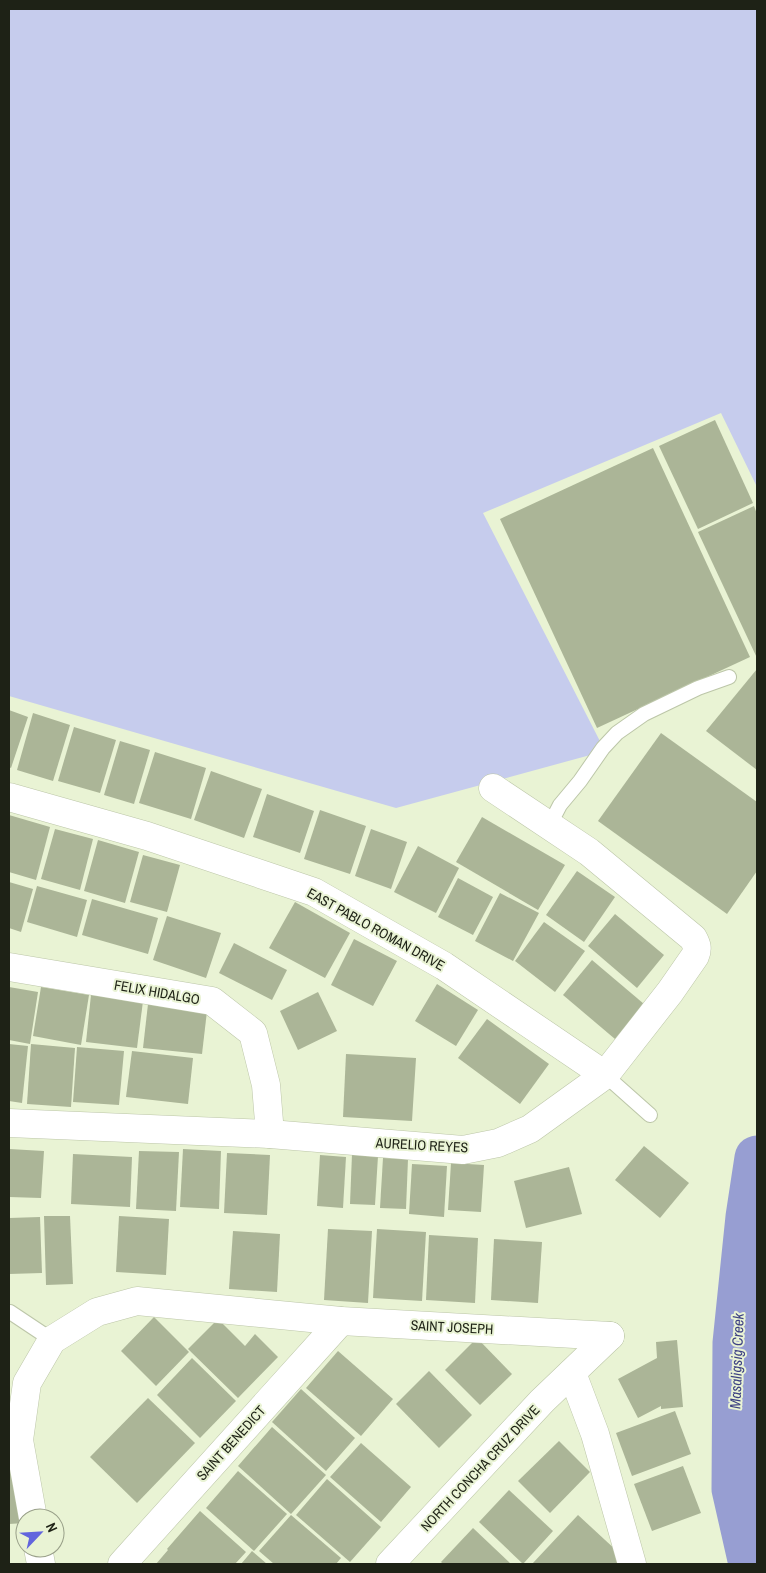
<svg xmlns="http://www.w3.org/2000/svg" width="766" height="1573" font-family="'Archivo Narrow',sans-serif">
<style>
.green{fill:#c6cced}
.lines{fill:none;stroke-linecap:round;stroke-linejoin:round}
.river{stroke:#979ed2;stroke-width:45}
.building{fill:#abb597}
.service-casing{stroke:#bcc6a8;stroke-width:16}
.minor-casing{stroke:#bcc6a8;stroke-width:29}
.service{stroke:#fff;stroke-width:14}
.minor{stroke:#fff;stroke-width:28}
.labels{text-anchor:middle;stroke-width:4;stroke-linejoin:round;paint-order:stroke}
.street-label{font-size:14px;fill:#1e2216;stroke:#e9f3d4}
.water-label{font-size:15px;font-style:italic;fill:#3e4283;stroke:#e9f3d4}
</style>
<rect width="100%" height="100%" fill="#e9f3d4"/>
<path class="green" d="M9 9H757V487L721 413 483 513 605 751 396 808 9 696Z"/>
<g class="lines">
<path class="river" d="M751 1564 734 1489 735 1343 748 1217 757 1158"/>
</g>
<g class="building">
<path d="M715 420 753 503 698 529 659 446Z"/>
<path d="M653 448 750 657 597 728 500 519Z"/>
<path d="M754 506 757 514V658L698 532Z"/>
<path d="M757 669V770L706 731Z"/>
<path d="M9 710 28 717 11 768 9 767Z"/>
<path d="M33 713 70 725 53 781 17 770Z"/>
<path d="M74 727 116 740 100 793 58 781Z"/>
<path d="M661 733 757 802V871L727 914 598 821Z"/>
<path d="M120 741 150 750 134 804 104 795Z"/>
<path d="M155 752 206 768 191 819 139 803Z"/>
<path d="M211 771 262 789 244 838 194 820Z"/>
<path d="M267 794 314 811 300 853 253 837Z"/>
<path d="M320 810 366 826 350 874 304 859Z"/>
<path d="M9 815 50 827 36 880 9 872Z"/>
<path d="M482 817 565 865 538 910 456 862Z"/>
<path d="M55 829 93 839 80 890 41 879Z"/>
<path d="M371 829 407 842 391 889 355 876Z"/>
<path d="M98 840 139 852 125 903 84 891Z"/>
<path d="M418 846 459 868 436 913 394 892Z"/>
<path d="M143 855 180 865 167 912 130 902Z"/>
<path d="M577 871 615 897 584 942 546 915Z"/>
<path d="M458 878 493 897 473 935 438 917Z"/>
<path d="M9 882 33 889 21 932 9 928Z"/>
<path d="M37 886 87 900 77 937 27 922Z"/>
<path d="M500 893 539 913 513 961 475 941Z"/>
<path d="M92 899 158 918 148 954 82 935Z"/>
<path d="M295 902 350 933 325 978 269 948Z"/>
<path d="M615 914 664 955 637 988 588 946Z"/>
<path d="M167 916 221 933 206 978 153 960Z"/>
<path d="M544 922 585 951 555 992 515 961Z"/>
<path d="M354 939 397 961 373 1006 331 985Z"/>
<path d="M234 943 287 970 272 1000 219 973Z"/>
<path d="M592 960 644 1004 615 1039 563 995Z"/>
<path d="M437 984 478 1010 456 1046 415 1021Z"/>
<path d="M9 987 38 992 30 1044 9 1040Z"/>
<path d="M41 987 89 995 81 1045 33 1036Z"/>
<path d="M318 992 337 1031 298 1050 280 1011Z"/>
<path d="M91 995 143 1001 137 1048 86 1042Z"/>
<path d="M148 1004 207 1011 202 1054 143 1048Z"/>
<path d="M487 1019 549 1064 520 1104 458 1058Z"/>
<path d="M9 1044 28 1046 22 1103 9 1101Z"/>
<path d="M31 1044 75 1048 71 1107 27 1104Z"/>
<path d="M77 1047 124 1051 119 1105 73 1102Z"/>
<path d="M132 1051 193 1058 188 1104 126 1097Z"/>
<path d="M346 1054 416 1058 412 1121 343 1117Z"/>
<path d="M644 1146 689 1183 660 1218 615 1180Z"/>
<path d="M9 1149 44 1151 41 1198 9 1197Z"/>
<path d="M183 1149 221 1151 219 1209 180 1207Z"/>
<path d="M139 1151 179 1152 176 1211 136 1209Z"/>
<path d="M227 1153 270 1155 267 1215 224 1213Z"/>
<path d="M73 1154 132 1157 130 1207 71 1204Z"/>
<path d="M352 1154 378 1156 375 1205 350 1204Z"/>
<path d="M320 1155 346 1157 343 1208 317 1206Z"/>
<path d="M383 1158 408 1159 406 1209 380 1208Z"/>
<path d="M451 1163 484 1165 481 1212 448 1210Z"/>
<path d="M412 1164 447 1166 444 1217 409 1214Z"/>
<path d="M569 1167 582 1214 526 1228 514 1181Z"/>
<path d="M44 1216H70L73 1284 46 1285Z"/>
<path d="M119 1216 169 1219 166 1275 116 1272Z"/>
<path d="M40 1217 42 1273 9 1274V1218Z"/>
<path d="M328 1229 372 1231 368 1303 324 1300Z"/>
<path d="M377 1229 426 1232 422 1301 373 1298Z"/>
<path d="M233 1231 280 1234 277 1292 229 1289Z"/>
<path d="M429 1235 478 1238 475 1303 426 1300Z"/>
<path d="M494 1239 542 1242 538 1303 491 1300Z"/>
<path d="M154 1317 189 1352 156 1386 121 1351Z"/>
<path d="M218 1319 245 1346 255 1334 278 1357 238 1398 188 1349Z"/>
<path d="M477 1338 512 1374 480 1405 445 1370Z"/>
<path d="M677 1340 683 1407 661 1409V1406L638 1418 618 1379 657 1358 656 1342Z"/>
<path d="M338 1351 393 1399 361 1436 306 1388Z"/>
<path d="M192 1358 236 1401 200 1438 157 1395Z"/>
<path d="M429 1371 472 1415 439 1448 396 1404Z"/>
<path d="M301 1389 355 1438 326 1471 272 1422Z"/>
<path d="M148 1398 195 1443 137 1503 90 1457Z"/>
<path d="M675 1411 691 1454 632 1476 616 1433Z"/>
<path d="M272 1427 326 1475 291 1514 238 1466Z"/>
<path d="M559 1441 590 1472 550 1513 518 1481Z"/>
<path d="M361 1443 411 1487 381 1522 330 1477Z"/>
<path d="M683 1466 701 1513 652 1531 634 1484Z"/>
<path d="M19 1470 25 1523 9 1524V1471Z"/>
<path d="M238 1471 287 1514 254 1551 206 1508Z"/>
<path d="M327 1479 381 1527 350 1562 296 1515Z"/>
<path d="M509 1490 553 1531 523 1564 479 1522Z"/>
<path d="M200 1511 246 1552 235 1564H156L168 1550 167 1549Z"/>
<path d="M291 1515 341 1558 336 1564H274L259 1551Z"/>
<path d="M578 1515 631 1564H532Z"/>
<path d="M473 1528 511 1564H443L441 1562Z"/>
<path d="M252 1551 267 1564H241Z"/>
</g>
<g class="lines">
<g class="service-casing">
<g id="service">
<path d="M549 826 560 805 580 781 603 748 617 733 644 714 698 688 729 677"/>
<path d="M605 1075 650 1115"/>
<path d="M10 1312 52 1340"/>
</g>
</g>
<g class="minor-casing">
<g id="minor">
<path d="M9 797 147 836 314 892 444 966 605 1075"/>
<path d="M9 967 212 1001 253 1033 266 1085 270 1134"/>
<path d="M9 1123 270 1134 463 1150 498 1143 530 1129 605 1075 670 992 695 956C698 949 697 945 693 938L589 852 493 788"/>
<path d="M572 1373 595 1434 632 1564"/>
<path d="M33 1518 19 1440 27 1383 52 1340 97 1312 137 1301 341 1321 610 1336"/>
<path d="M38 1548 41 1564"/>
<path d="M122 1564 341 1321"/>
<path d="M390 1564 542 1401 610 1336"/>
</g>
</g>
<use href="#service" class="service"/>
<use href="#minor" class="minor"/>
</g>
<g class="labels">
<g class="street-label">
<text transform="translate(376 929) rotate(29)" y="5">EAST PABLO ROMAN DRIVE</text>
<text transform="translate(157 992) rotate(10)" y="5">FELIX HIDALGO</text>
<text transform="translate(422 1145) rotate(3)" y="5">AURELIO REYES</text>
<text transform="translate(452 1327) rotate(3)" y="5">SAINT JOSEPH</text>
<text transform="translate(231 1443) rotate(-48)" y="5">SAINT BENEDICT</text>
<text transform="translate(480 1468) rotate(-47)" y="5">NORTH CONCHA CRUZ DRIVE</text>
</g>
<g class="water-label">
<text transform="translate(737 1361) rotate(-88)" y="5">Masaligsig Creek</text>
</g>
</g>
<rect width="766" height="1573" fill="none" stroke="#1e2216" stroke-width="20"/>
<g transform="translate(40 1533) rotate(65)"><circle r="24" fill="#e9f3d4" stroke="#989f88"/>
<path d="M0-4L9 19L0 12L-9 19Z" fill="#6265dd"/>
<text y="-8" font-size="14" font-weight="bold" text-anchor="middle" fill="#1e2216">N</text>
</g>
</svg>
